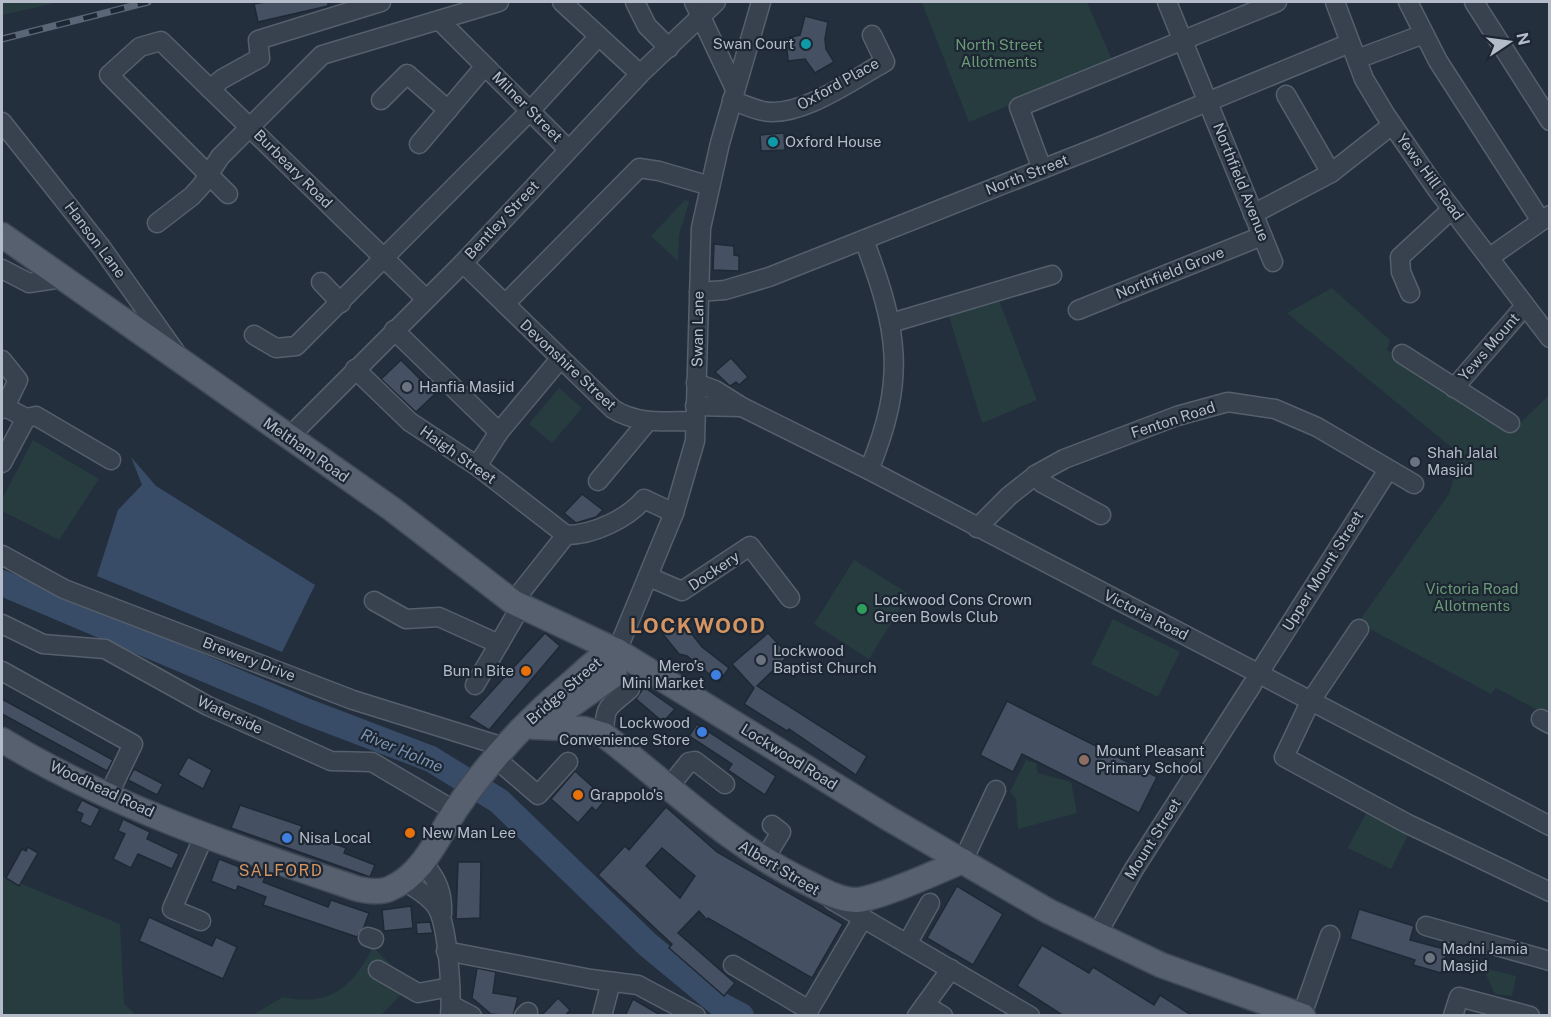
<svg xmlns="http://www.w3.org/2000/svg" width="1551" height="1017" font-family="'Public Sans',sans-serif">
<style>
.green{fill:#263c3f}
.water{fill:#394c67}
.lines{fill:none;stroke-linecap:round;stroke-linejoin:round}
.river{stroke:#394c67;stroke-width:26}
.building{fill:#455162;stroke:#1f2835;stroke-width:1.5;fill-rule:evenodd}
.minor-casing{stroke:#565f6c;stroke-width:21}
.major-casing{stroke:#414a57;stroke-width:27}
.minor{stroke:#38414e;stroke-width:18}
.major{stroke:#56606e;stroke-width:24}
.rail-casing{stroke:#5a6575;stroke-width:7}
.rail{stroke:#1d2633;stroke-width:4.5;stroke-dasharray:14;stroke-linecap:butt}
.culture-dot{fill:#0f9aa8;stroke:#1d2633;stroke-width:2}
.worship-dot{fill:#6b7280;stroke:#1d2633;stroke-width:2}
.leisure-dot{fill:#2e9e5b;stroke:#1d2633;stroke-width:2}
.food-dot{fill:#e8710a;stroke:#1d2633;stroke-width:2}
.shop-dot{fill:#3f7fe0;stroke:#1d2633;stroke-width:2}
.education-dot{fill:#8d6e63;stroke:#1d2633;stroke-width:2}
.labels{text-anchor:middle;stroke-width:4.5;stroke-linejoin:round;paint-order:stroke}
.poi-label{font-size:15px;fill:#b4bcc9;stroke:#1d2633;text-anchor:start}
.park-label{font-size:15px;fill:#6b9a76;stroke:#1d2633}
.street-label{font-size:15px;fill:#b4bcc9;stroke:#1d2633}
.water-label{font-size:16px;font-style:italic;fill:#7c92b1;stroke:#1d2633}
.neighbourhood-label{font-size:16px;letter-spacing:1.5px;fill:#d59563;stroke:#1d2633}
.district-label{font-size:21px;font-weight:bold;letter-spacing:1.5px;fill:#d59563;stroke:#1d2633}
</style>
<rect width="100%" height="100%" fill="#242f3e"/>
<g class="green">
<path d="M2 2H60L2 15Z"/>
<path d="M927 2H1087L1113 62 969 122 922 3Z"/>
<path d="M685 200 689 202 679 235 678 261 651 236Z"/>
<path d="M1332 288 1390 340 1387 350 1512 431 1549 395V716L1496 688 1491 694 1370 629 1360 620 1449 494 1461 455 1287 313Z"/>
<path d="M998 298 1037 400 982 423 948 313Z"/>
<path d="M559 388 582 408 552 443 529 424Z"/>
<path d="M33 440 99 479 59 540 2 511V499Z"/>
<path d="M854 560 909 594 869 659 814 624Z"/>
<path d="M1113 619 1180 652 1158 697 1091 664Z"/>
<path d="M1026 760 1036 763 1038 773 1071 782 1077 813 1018 829 1016 799 1010 792Z"/>
<path d="M1367 811 1409 833 1391 869 1348 848Z"/>
<path d="M2 876 120 924 124 1004 136 1015H2Z"/>
<path d="M373 947 411 985 381 1015 251 1016 283 997C330 1007 352 988 373 947Z"/>
<path d="M1483 968 1516 976 1512 996 1495 994Z"/>
</g>
<path class="water" d="M131 457 156 486 315 585 282 652 97 576 118 510 142 485Z"/>
<g class="lines">
<path class="river" d="M2 583 305 711 431 759 499 801 647 944 722 1006 741 1016"/>
</g>
<g class="building">
<path d="M265 2H328V6L258 22 254 4Z"/>
<path d="M805 16 828 22 825 39 826 49 834 62 815 73 805 59 788 61 786 38 800 35Z"/>
<path d="M784 133 785 150 761 151 760 135Z"/>
<path d="M714 244 734 246V255L739 256V271L713 270Z"/>
<path d="M731 358 748 377 739 385 736 382 730 386 715 372Z"/>
<path d="M401 360 435 394 416 412 381 379Z"/>
<path d="M582 494 603 510 596 517 576 523 564 513Z"/>
<path d="M680 619 702 647 729 668 719 682 687 656 679 654 662 633Z"/>
<path d="M545 633 560 646 489 730 468 717Z"/>
<path d="M768 633 789 655 757 686 867 756 856 775 789 729 787 731 744 704 754 688 732 664Z"/>
<path d="M644 687 675 709 663 722 636 699Z"/>
<path d="M2 699 113 760 107 771 2 714Z"/>
<path d="M1007 701 1157 777 1139 813 1022 754 1013 772 980 755Z"/>
<path d="M697 724 776 776 765 795 728 770 732 764 689 736Z"/>
<path d="M188 757 212 770 203 789 178 775Z"/>
<path d="M134 769 163 784 157 795 128 780Z"/>
<path d="M575 771 606 799 596 811 592 807 578 823 551 799Z"/>
<path d="M82 800 100 809 91 827 80 822 83 814 76 811Z"/>
<path d="M240 805 302 826 300 831 346 848 344 853 375 865 370 877 231 828Z"/>
<path d="M666 807 717 852 843 924 812 978 708 918 707 920 699 911 678 933 735 983 724 996 669 948 672 944 598 875 625 846 629 850ZM662 848 695 876 680 898 646 866Z"/>
<path d="M123 819 150 832 147 839 179 854 172 869 138 854 131 868 113 859 125 834 118 831Z"/>
<path d="M28 847 38 853 19 886 6 878 22 849 26 851Z"/>
<path d="M219 859 265 877 263 882 328 907 331 900 369 913 364 927 357 937 263 905 266 897 238 886 236 891 211 881Z"/>
<path d="M458 862H481L480 918 456 919Z"/>
<path d="M957 886 1003 914 973 965 927 938Z"/>
<path d="M411 906 413 928 384 931 382 910Z"/>
<path d="M1359 909 1414 926 1410 940 1448 950 1441 973 1413 965 1415 960 1350 939Z"/>
<path d="M149 917 212 946 216 937 237 947 223 979 139 941Z"/>
<path d="M430 922 433 933 417 934 416 923Z"/>
<path d="M1042 945 1089 973 1093 967 1154 1005 1160 995 1193 1016H1064L1017 986Z"/>
<path d="M477 968 496 972 493 993 518 997 513 1016 491 1014 472 998Z"/>
<path d="M558 998 570 1010 565 1016H541Z"/>
<path d="M633 999 662 1016H625Z"/>
</g>
<g class="lines">
<g class="minor-casing">
<g id="minor">
<path d="M562 2 640 74"/>
<path d="M635 2 647 26 669 48"/>
<path d="M694 2 735 89"/>
<path d="M1167 2 1273 262"/>
<path d="M1335 2 1364 79 1385 114 1438 191 1550 338"/>
<path d="M1408 2 1438 61 1541 221"/>
<path d="M1474 2 1550 121"/>
<path d="M439 20 568 149"/>
<path d="M1357 59 1424 34"/>
<path d="M210 89 222 79 260 58 258 40 381 2"/>
<path d="M1286 95 1331 173"/>
<path d="M381 100 407 74 448 110"/>
<path d="M732 100C742 104 753 109 763 111 799 119 854 79 885 62L872 35"/>
<path d="M2 122 101 247 177 354"/>
<path d="M419 144 485 66"/>
<path d="M1042 169 1019 107 1277 2"/>
<path d="M228 194 109 75 140 47 161 41 425 298"/>
<path d="M1253 214 1331 173 1392 125"/>
<path d="M157 223 192 196 202 185 220 157 322 55 499 2"/>
<path d="M864 240C898 330 907 378 869 470"/>
<path d="M1490 257 1550 215"/>
<path d="M463 263 613 409C638 425 667 421 695 421"/>
<path d="M2 269 29 283 62 278"/>
<path d="M321 282 341 303"/>
<path d="M699 292 725 290 769 277 1108 143 1350 43"/>
<path d="M1410 293 1401 272 1400 257 1452 209"/>
<path d="M505 304 639 168 659 171 710 186"/>
<path d="M1078 310 1262 236"/>
<path d="M891 323 1052 275"/>
<path d="M394 330 499 432"/>
<path d="M254 335 276 348 296 346 530 111 599 36"/>
<path d="M1402 354 1510 423"/>
<path d="M2 360 18 380 5 407 2 409"/>
<path d="M355 369 410 422 477 466 566 535"/>
<path d="M696 383 715 390 742 407 869 470 1550 826"/>
<path d="M1454 388 1525 306"/>
<path d="M695 406 741 407"/>
<path d="M26 418 36 416 111 460"/>
<path d="M288 438 463 263 640 74 716 2"/>
<path d="M2 463 26 418 5 407"/>
<path d="M477 466 499 432 560 359"/>
<path d="M1035 475 1042 483 1101 515"/>
<path d="M598 481 648 421"/>
<path d="M977 528 1009 496 1037 474 1064 459 1177 416 1228 402 1275 409 1317 427 1414 484"/>
<path d="M566 535C593 535 627 519 644 499L674 513"/>
<path d="M2 555 64 589 353 700 504 747"/>
<path d="M649 577 682 591 750 546 790 598"/>
<path d="M374 601 406 619 439 617 499 644"/>
<path d="M513 602 566 535"/>
<path d="M2 624 43 644 105 649 208 706 331 761 372 762 455 811"/>
<path d="M1359 629 1310 702 1284 757 1406 823 1550 892"/>
<path d="M617 651 674 513 695 441 701 228 720 143 761 2"/>
<path d="M2 671 133 744 109 794"/>
<path d="M1259 673 1388 470"/>
<path d="M475 685 521 606"/>
<path d="M1541 719 1550 724"/>
<path d="M604 735C605 704 607 709 630 689"/>
<path d="M495 758 538 795 568 762"/>
<path d="M669 787 689 762 695 761 725 784"/>
<path d="M764 860 781 832 772 825"/>
<path d="M963 861 996 790"/>
<path d="M423 863C437 879 443 892 442 914"/>
<path d="M403 880C414 888 428 894 436 906 448 923 452 993 450 1016"/>
<path d="M832 900 1030 1016"/>
<path d="M201 921 172 909 204 836"/>
<path d="M1426 926 1550 961"/>
<path d="M1097 934 1134 869 1252 685"/>
<path d="M368 937 374 939"/>
<path d="M907 944 930 903"/>
<path d="M446 951 591 979 638 985 696 1016"/>
<path d="M733 965 809 1010 863 918"/>
<path d="M378 970 418 993 450 987"/>
<path d="M451 1005 472 1016"/>
<path d="M925 1005 943 1016"/>
<path d="M1302 1015 1330 935"/>
<path d="M524 1016 528 1012"/>
<path d="M602 1016 611 982"/>
<path d="M917 1016 951 969"/>
<path d="M1453 1016 1459 997 1530 1016"/>
</g>
</g>
<g class="major-casing">
<g id="major">
<path d="M2 235 392 509 513 602 617 651 888 818 1048 911 1161 965 1303 1016"/>
<path d="M534 727 553 718 614 675 617 651"/>
<path d="M538 727 584 729 604 735C672 787 730 846 808 883 822 890 839 900 855 900 877 900 940 870 963 861"/>
<path d="M2 740C112 807 237 848 358 889 368 891 379 893 389 889 422 876 438 837 456 809 488 762 526 721 570 684 587 670 595 658 617 651"/>
</g>
</g>
<use href="#minor" class="minor"/>
<use href="#major" class="major"/>
<g class="rail-casing">
<path id="rail" d="M2 39 148 2"/>
</g>
<use href="#rail" class="rail"/>
</g>
<g class="culture-dot">
<circle cx="806" cy="44" r="6"/>
<circle cx="773" cy="142" r="6"/>
</g>
<g class="worship-dot">
<circle cx="407" cy="387" r="6"/>
<circle cx="1415" cy="462" r="6"/>
<circle cx="761" cy="660" r="6"/>
<circle cx="1430" cy="958" r="6"/>
</g>
<circle class="leisure-dot" cx="862" cy="609" r="6"/>
<g class="food-dot">
<circle cx="526" cy="671" r="6"/>
<circle cx="578" cy="795" r="6"/>
<circle cx="410" cy="833" r="6"/>
</g>
<g class="shop-dot">
<circle cx="716" cy="675" r="6"/>
<circle cx="702" cy="732" r="6"/>
<circle cx="287" cy="838" r="6"/>
</g>
<circle class="education-dot" cx="1084" cy="760" r="6"/>
<g class="labels">
<g class="poi-label">
<text x="794" y="49" text-anchor="end">Swan Court</text>
<text x="785" y="147">Oxford House</text>
<text x="419" y="392">Hanfia Masjid</text>
<text x="1427" y="458">Shah Jalal<tspan x="1427" dy="17">Masjid</tspan></text>
<text x="874" y="605">Lockwood Cons Crown<tspan x="874" dy="17">Green Bowls Club</tspan></text>
<text x="773" y="656">Lockwood<tspan x="773" dy="17">Baptist Church</tspan></text>
<text x="704" y="671" text-anchor="end">Mero’s<tspan x="704" dy="17">Mini Market</tspan></text>
<text x="514" y="676" text-anchor="end">Bun n Bite</text>
<text x="690" y="728" text-anchor="end">Lockwood<tspan x="690" dy="17">Convenience Store</tspan></text>
<text x="1096" y="756">Mount Pleasant<tspan x="1096" dy="17">Primary School</tspan></text>
<text x="590" y="800">Grappolo's</text>
<text x="422" y="838">New Man Lee</text>
<text x="299" y="843">Nisa Local</text>
<text x="1442" y="954">Madni Jamia<tspan x="1442" dy="17">Masjid</tspan></text>
</g>
<g class="park-label">
<text x="999" y="50">North Street<tspan x="999" dy="17">Allotments</tspan></text>
<text x="1472" y="594">Victoria Road<tspan x="1472" dy="17">Allotments</tspan></text>
</g>
<g class="street-label">
<text transform="translate(838 84) rotate(-29)" y="5">Oxford Place</text>
<text transform="translate(527 107) rotate(45)" y="5">Milner Street</text>
<text transform="translate(293 169) rotate(45)" y="5">Burbeary Road</text>
<text transform="translate(1027 175) rotate(-21)" y="5">North Street</text>
<text transform="translate(1430 177) rotate(54)" y="5">Yews Hill Road</text>
<text transform="translate(1241 182) rotate(68)" y="5">Northfield Avenue</text>
<text transform="translate(502 220) rotate(-47)" y="5">Bentley Street</text>
<text transform="translate(95 240) rotate(53)" y="5">Hanson Lane</text>
<text transform="translate(1170 273) rotate(-22)" y="5">Northfield Grove</text>
<text transform="translate(698 329) rotate(-89)" y="5">Swan Lane</text>
<text transform="translate(1489 347) rotate(-49)" y="5">Yews Mount</text>
<text transform="translate(568 365) rotate(43)" y="5">Devonshire Street</text>
<text transform="translate(1173 420) rotate(-18)" y="5">Fenton Road</text>
<text transform="translate(306 450) rotate(35)" y="5">Meltham Road</text>
<text transform="translate(458 455) rotate(35)" y="5">Haigh Street</text>
<text transform="translate(714 571) rotate(-34)" y="5">Dockery</text>
<text transform="translate(1323 571) rotate(-58)" y="5">Upper Mount Street</text>
<text transform="translate(1146 615) rotate(27)" y="5">Victoria Road</text>
<text transform="translate(249 659) rotate(21)" y="5">Brewery Drive</text>
<text transform="translate(564 691) rotate(-41)" y="5">Bridge Street</text>
<text transform="translate(230 715) rotate(25)" y="5">Waterside</text>
<text transform="translate(789 757) rotate(32)" y="5">Lockwood Road</text>
<text transform="translate(102 789) rotate(25)" y="5">Woodhead Road</text>
<text transform="translate(1153 839) rotate(-58)" y="5">Mount Street</text>
<text transform="translate(779 868) rotate(31)" y="5">Albert Street</text>
</g>
<g class="water-label">
<text transform="translate(402 750) rotate(23)" y="6">River Holme</text>
</g>
<g class="neighbourhood-label">
<text x="281" y="876">SALFORD</text>
</g>
<g class="district-label">
<text x="698" y="633">LOCKWOOD</text>
</g>
</g>
<rect width="1551" height="1017" fill="none" stroke="#b4bcc9" stroke-width="6"/>
<g transform="translate(1509 42) rotate(77)" stroke="#1d2633" stroke-width="4.5" paint-order="stroke">
<path d="M0-4.5L10 22L0 15L-10 22Z" fill="#b4bcc9"/>
<text y="-9" font-size="16" font-weight="bold" text-anchor="middle" fill="#b4bcc9">N</text>
</g>
</svg>
